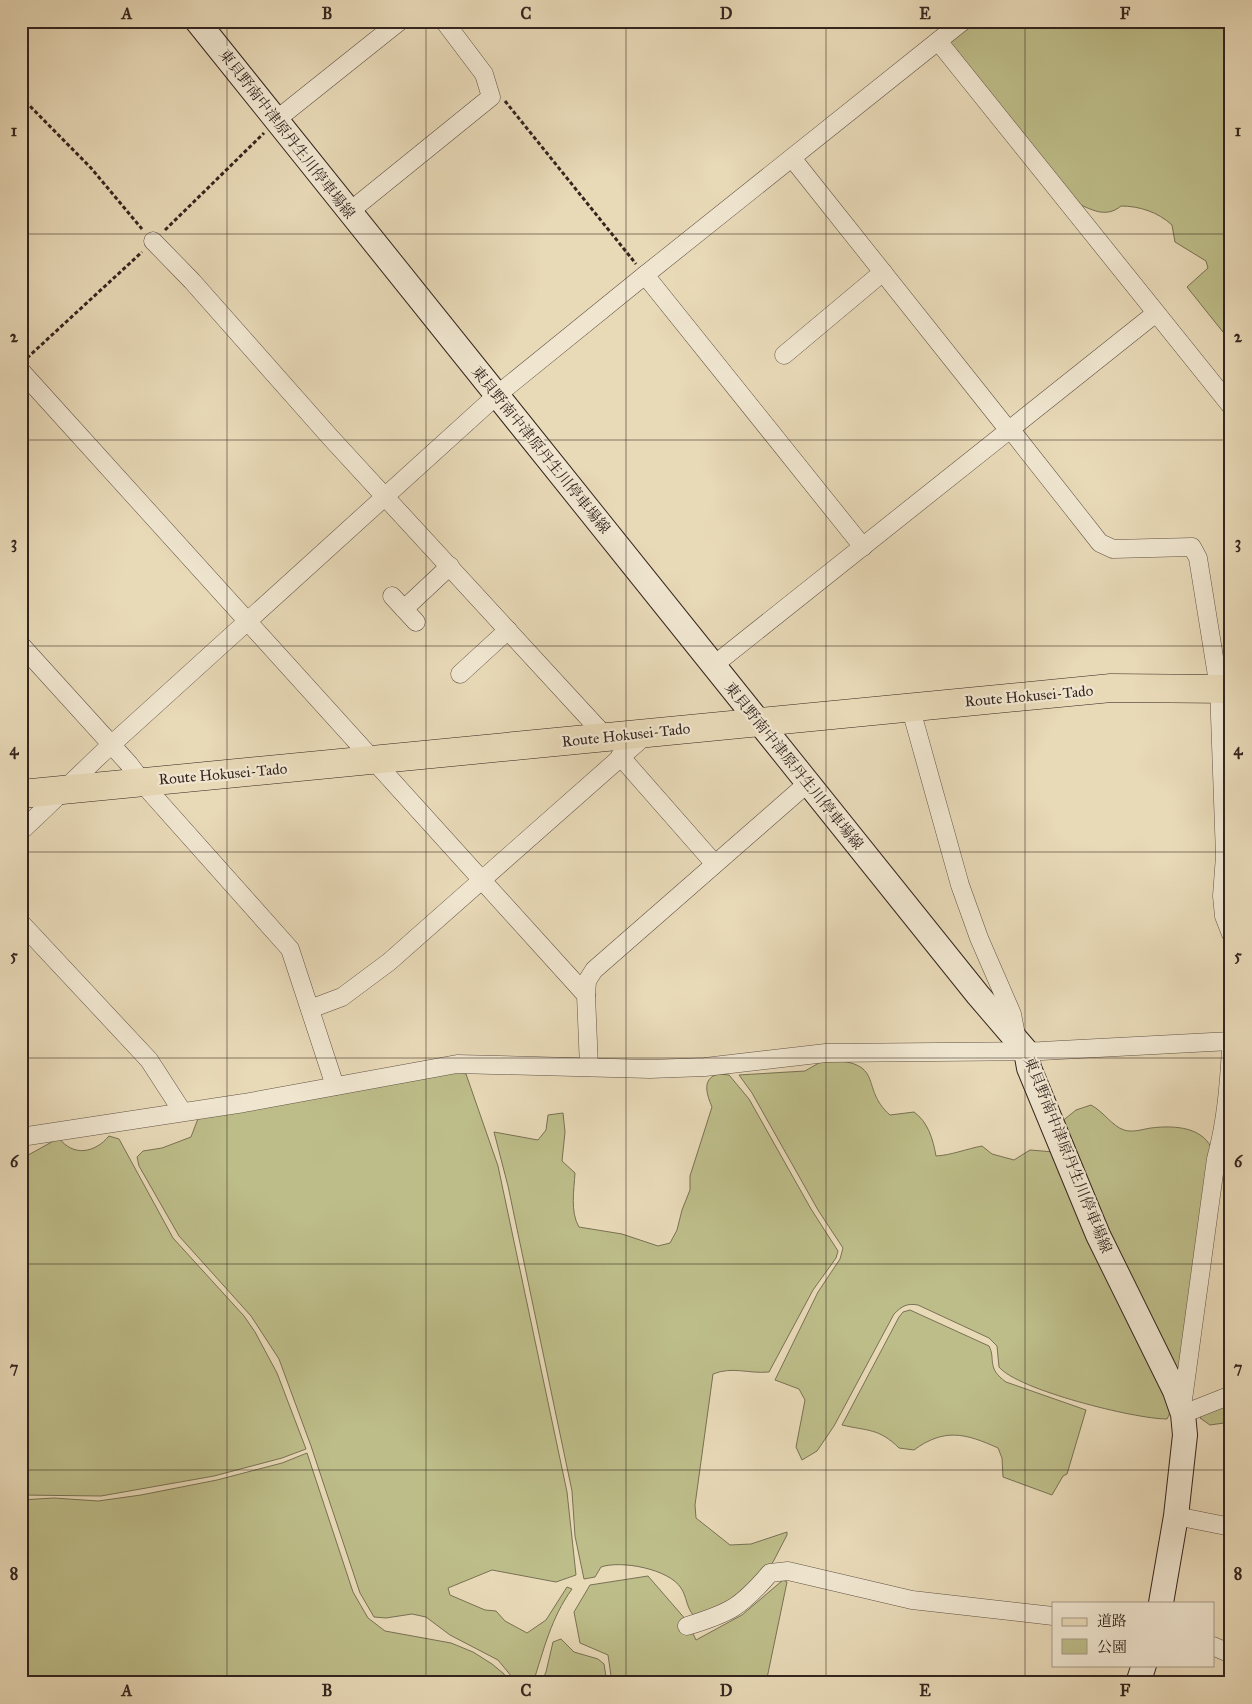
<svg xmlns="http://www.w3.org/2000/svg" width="1252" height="1704" font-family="'IM FELL Great Primer','Noto Serif JP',serif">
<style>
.green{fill:#bdbd89;stroke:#787154}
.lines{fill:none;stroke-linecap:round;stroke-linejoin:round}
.minor-casing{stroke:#615245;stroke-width:19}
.secondary-casing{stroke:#34251f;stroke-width:26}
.primary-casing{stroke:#34251f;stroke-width:29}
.path{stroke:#34251f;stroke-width:3;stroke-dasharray:4 2.5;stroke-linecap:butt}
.minor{stroke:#f0e6d0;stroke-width:18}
.secondary{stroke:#f0e6d0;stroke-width:24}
.primary{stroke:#e8d9b7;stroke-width:28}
.grid{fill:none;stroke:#34251f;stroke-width:1;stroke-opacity:0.55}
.labels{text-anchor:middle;stroke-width:4.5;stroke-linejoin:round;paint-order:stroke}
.street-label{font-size:15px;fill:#34251f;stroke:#f0e6d0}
.neatline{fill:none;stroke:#34251f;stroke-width:2}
.grid-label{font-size:16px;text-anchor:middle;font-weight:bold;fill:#34251f}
</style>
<rect width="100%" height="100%" fill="#e8d9b7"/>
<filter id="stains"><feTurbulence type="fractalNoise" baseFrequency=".004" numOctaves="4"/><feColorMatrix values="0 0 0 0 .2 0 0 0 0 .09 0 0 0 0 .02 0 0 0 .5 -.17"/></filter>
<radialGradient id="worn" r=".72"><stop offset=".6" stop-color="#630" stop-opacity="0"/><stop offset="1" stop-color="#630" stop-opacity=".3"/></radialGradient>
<g class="green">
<path d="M974 21H1231V330L1223 332 1187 287 1208 268 1206 261 1175 242 1172 225C1158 212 1139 206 1121 206 1105 219 1091 209 1074 202L949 48 950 40Z"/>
<path d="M824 1060C888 1061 858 1087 890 1115L914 1112C928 1122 933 1139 936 1156 952 1155 966 1149 982 1146L992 1154 1014 1160 1030 1150 1054 1152 1171 1411 1167 1419C1135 1419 1018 1390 999 1367L997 1346 989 1338 918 1305C907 1303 902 1306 894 1314L834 1426 817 1451 802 1460 796 1447 805 1400 799 1389 775 1380 818 1292 840 1259 843 1248 818 1210 752 1093 739 1075 805 1071Z"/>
<path d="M457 1072 466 1074 498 1166 567 1492 576 1575 556 1582 492 1570 448 1588 450 1595 485 1610 496 1611 505 1621 527 1633 546 1620 567 1587 572 1589C551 1618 544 1649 533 1683H517L498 1660 450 1635 426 1617 412 1614 386 1618 374 1617 360 1593 311 1446 279 1359 251 1316 179 1236 139 1166 137 1157 143 1151 162 1148 191 1137 199 1116Z"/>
<path d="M718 1074 729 1075 749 1099 811 1209 838 1251 836 1258 813 1290 769 1372C748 1374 733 1366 713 1374L695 1505 696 1518 730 1545 751 1544 787 1532V1535L773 1562 760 1577 717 1611 694 1616C686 1607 687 1597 681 1588 669 1569 621 1560 601 1567L595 1577 584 1579 575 1536 572 1491 508 1186 494 1132 538 1140 546 1130 548 1115 563 1113 565 1132 562 1161 575 1173C574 1190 570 1212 579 1227L622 1234 658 1246 670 1243 677 1230 682 1210 690 1190V1176L712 1107C707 1095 701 1079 718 1074Z"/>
<path d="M1091 1105C1104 1112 1112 1126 1124 1130 1133 1133 1143 1129 1151 1128 1175 1125 1205 1127 1213 1152L1181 1386 1060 1123 1076 1110Z"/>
<path d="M109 1136 119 1139 173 1238 244 1316 255 1332 277 1373 306 1449 282 1458 214 1476 101 1496 21 1495V1159L59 1138C73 1157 95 1153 109 1136Z"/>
<path d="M910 1310 989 1346C996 1359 986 1368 1006 1382L1086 1410 1067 1474 1063 1476 1052 1495 1003 1477 1002 1458 998 1448C965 1433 944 1428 914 1450L899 1448C879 1428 867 1431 842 1425L899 1317 903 1312Z"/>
<path d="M1231 1403V1422L1210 1425 1200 1418 1205 1412Z"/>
<path d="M307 1453 353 1592 368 1618 385 1631 451 1643 473 1652 492 1664 504 1674 509 1683H21V1500L54 1498 98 1501 141 1495 217 1480 282 1463Z"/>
<path d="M648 1576 687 1621 696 1640 742 1615 783 1580 787 1582 766 1683H612L608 1655 580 1643 574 1612 590 1585Z"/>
<path d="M561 1639 574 1652 598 1659 604 1664 607 1683H541L546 1672 553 1642Z"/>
</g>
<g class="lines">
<g class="minor-casing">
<g id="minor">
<path d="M938 41 1231 406"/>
<path d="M276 120 400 21"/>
<path d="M792 158 1010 432"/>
<path d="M349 212 491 97 484 74 444 21"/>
<path d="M153 241 192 281 330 437 606 737"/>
<path d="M645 275 863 547"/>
<path d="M784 355 883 272"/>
<path d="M21 371 586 995 589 1067"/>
<path d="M1011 430 1100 543 1113 549 1192 547 1198 558 1219 688 1225 856 1222 896 1224 916 1231 934"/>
<path d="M392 596 416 622"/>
<path d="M404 609 450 566"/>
<path d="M21 645 129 764 151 793 290 949 335 1086"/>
<path d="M714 665 1156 313"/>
<path d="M460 674 508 630"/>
<path d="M910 706 960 885 979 938 1012 1014 1017 1040"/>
<path d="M620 756 714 863"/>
<path d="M21 831C52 803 80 773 111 745L497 395 645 275 963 21"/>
<path d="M21 923 149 1060 182 1111"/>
<path d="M586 995 587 981 594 970 809 782"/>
<path d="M310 1009 342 997 389 962 647 734"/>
<path d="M21 1137 244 1103 457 1064 650 1069 705 1067 826 1053 1041 1051 1231 1041"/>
<path d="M1182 1407 1216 1159C1226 1122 1229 1086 1231 1048"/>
<path d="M1183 1414 1231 1395"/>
<path d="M1176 1516 1231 1527"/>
<path d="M687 1626C730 1613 741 1607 770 1573L788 1571 912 1600 1053 1616"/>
<path d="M1213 1646 1231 1654"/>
</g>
</g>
<g class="secondary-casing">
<g id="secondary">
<path d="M197 21 978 995 1026 1051 1029 1068 1098 1235 1175 1391 1183 1414 1185 1435 1176 1516 1161 1603"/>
<path d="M1138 1683 1144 1665"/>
</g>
</g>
<g class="primary-casing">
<path id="primary" d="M21 794 1111 688 1231 689"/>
</g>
<g class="path">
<path d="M21 97 91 168 142 229"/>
<path d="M505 101 636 264"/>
<path d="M165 230 264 133"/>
<path d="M27 358 142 252"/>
</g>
<use href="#minor" class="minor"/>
<use href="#secondary" class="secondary"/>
<use href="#primary" class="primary"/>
</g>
<path class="grid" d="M227 21V1683M426 21V1683M626 21V1683M826 21V1683M1025 21V1683M21 234H1231M21 440H1231M21 646H1231M21 852H1231M21 1058H1231M21 1264H1231M21 1470H1231"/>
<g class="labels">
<g class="street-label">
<text transform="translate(287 134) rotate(52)" y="5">東貝野南中津原丹生川停車場線</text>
<text transform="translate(541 450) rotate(51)" y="5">東貝野南中津原丹生川停車場線</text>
<text transform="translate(1029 696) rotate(-5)" y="5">Route Hokusei-Tado</text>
<text transform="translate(626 735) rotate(-6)" y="5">Route Hokusei-Tado</text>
<text transform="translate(794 766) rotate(51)" y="5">東貝野南中津原丹生川停車場線</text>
<text transform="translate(223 774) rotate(-5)" y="5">Route Hokusei-Tado</text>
<text transform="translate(1068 1155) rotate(68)" y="5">東貝野南中津原丹生川停車場線</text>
</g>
</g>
<rect width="1252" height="1704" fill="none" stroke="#e8d9b7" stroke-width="55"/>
<rect x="1052" y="1602" width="162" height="65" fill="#f0e6d0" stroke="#a59989"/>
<rect x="1062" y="1618" width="25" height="8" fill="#e8d9b7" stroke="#a59989"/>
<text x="1097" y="1626" font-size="15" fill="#34251f">道路</text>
<rect x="1062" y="1639" width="25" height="15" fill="#bdbd89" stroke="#a59989"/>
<text x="1097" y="1652" font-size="15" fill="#34251f">公園</text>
<rect x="28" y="28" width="1196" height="1648" class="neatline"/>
<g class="grid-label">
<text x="127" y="19">A</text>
<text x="327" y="19">B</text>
<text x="526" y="19">C</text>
<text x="726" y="19">D</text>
<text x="925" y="19">E</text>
<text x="1125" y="19">F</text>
<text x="14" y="136">1</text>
<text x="1238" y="136">1</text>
<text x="14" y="342">2</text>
<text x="1238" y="342">2</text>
<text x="14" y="548">3</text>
<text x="1238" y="548">3</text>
<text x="14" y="755">4</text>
<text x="1238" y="755">4</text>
<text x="14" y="961">5</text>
<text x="1238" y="961">5</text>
<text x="14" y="1167">6</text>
<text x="1238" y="1167">6</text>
<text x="14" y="1373">7</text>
<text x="1238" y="1373">7</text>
<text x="14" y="1579">8</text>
<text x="1238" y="1579">8</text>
<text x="127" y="1696">A</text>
<text x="327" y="1696">B</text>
<text x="526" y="1696">C</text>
<text x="726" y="1696">D</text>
<text x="925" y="1696">E</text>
<text x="1125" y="1696">F</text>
</g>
<rect width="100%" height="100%" filter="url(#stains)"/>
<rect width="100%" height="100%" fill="url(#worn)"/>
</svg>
